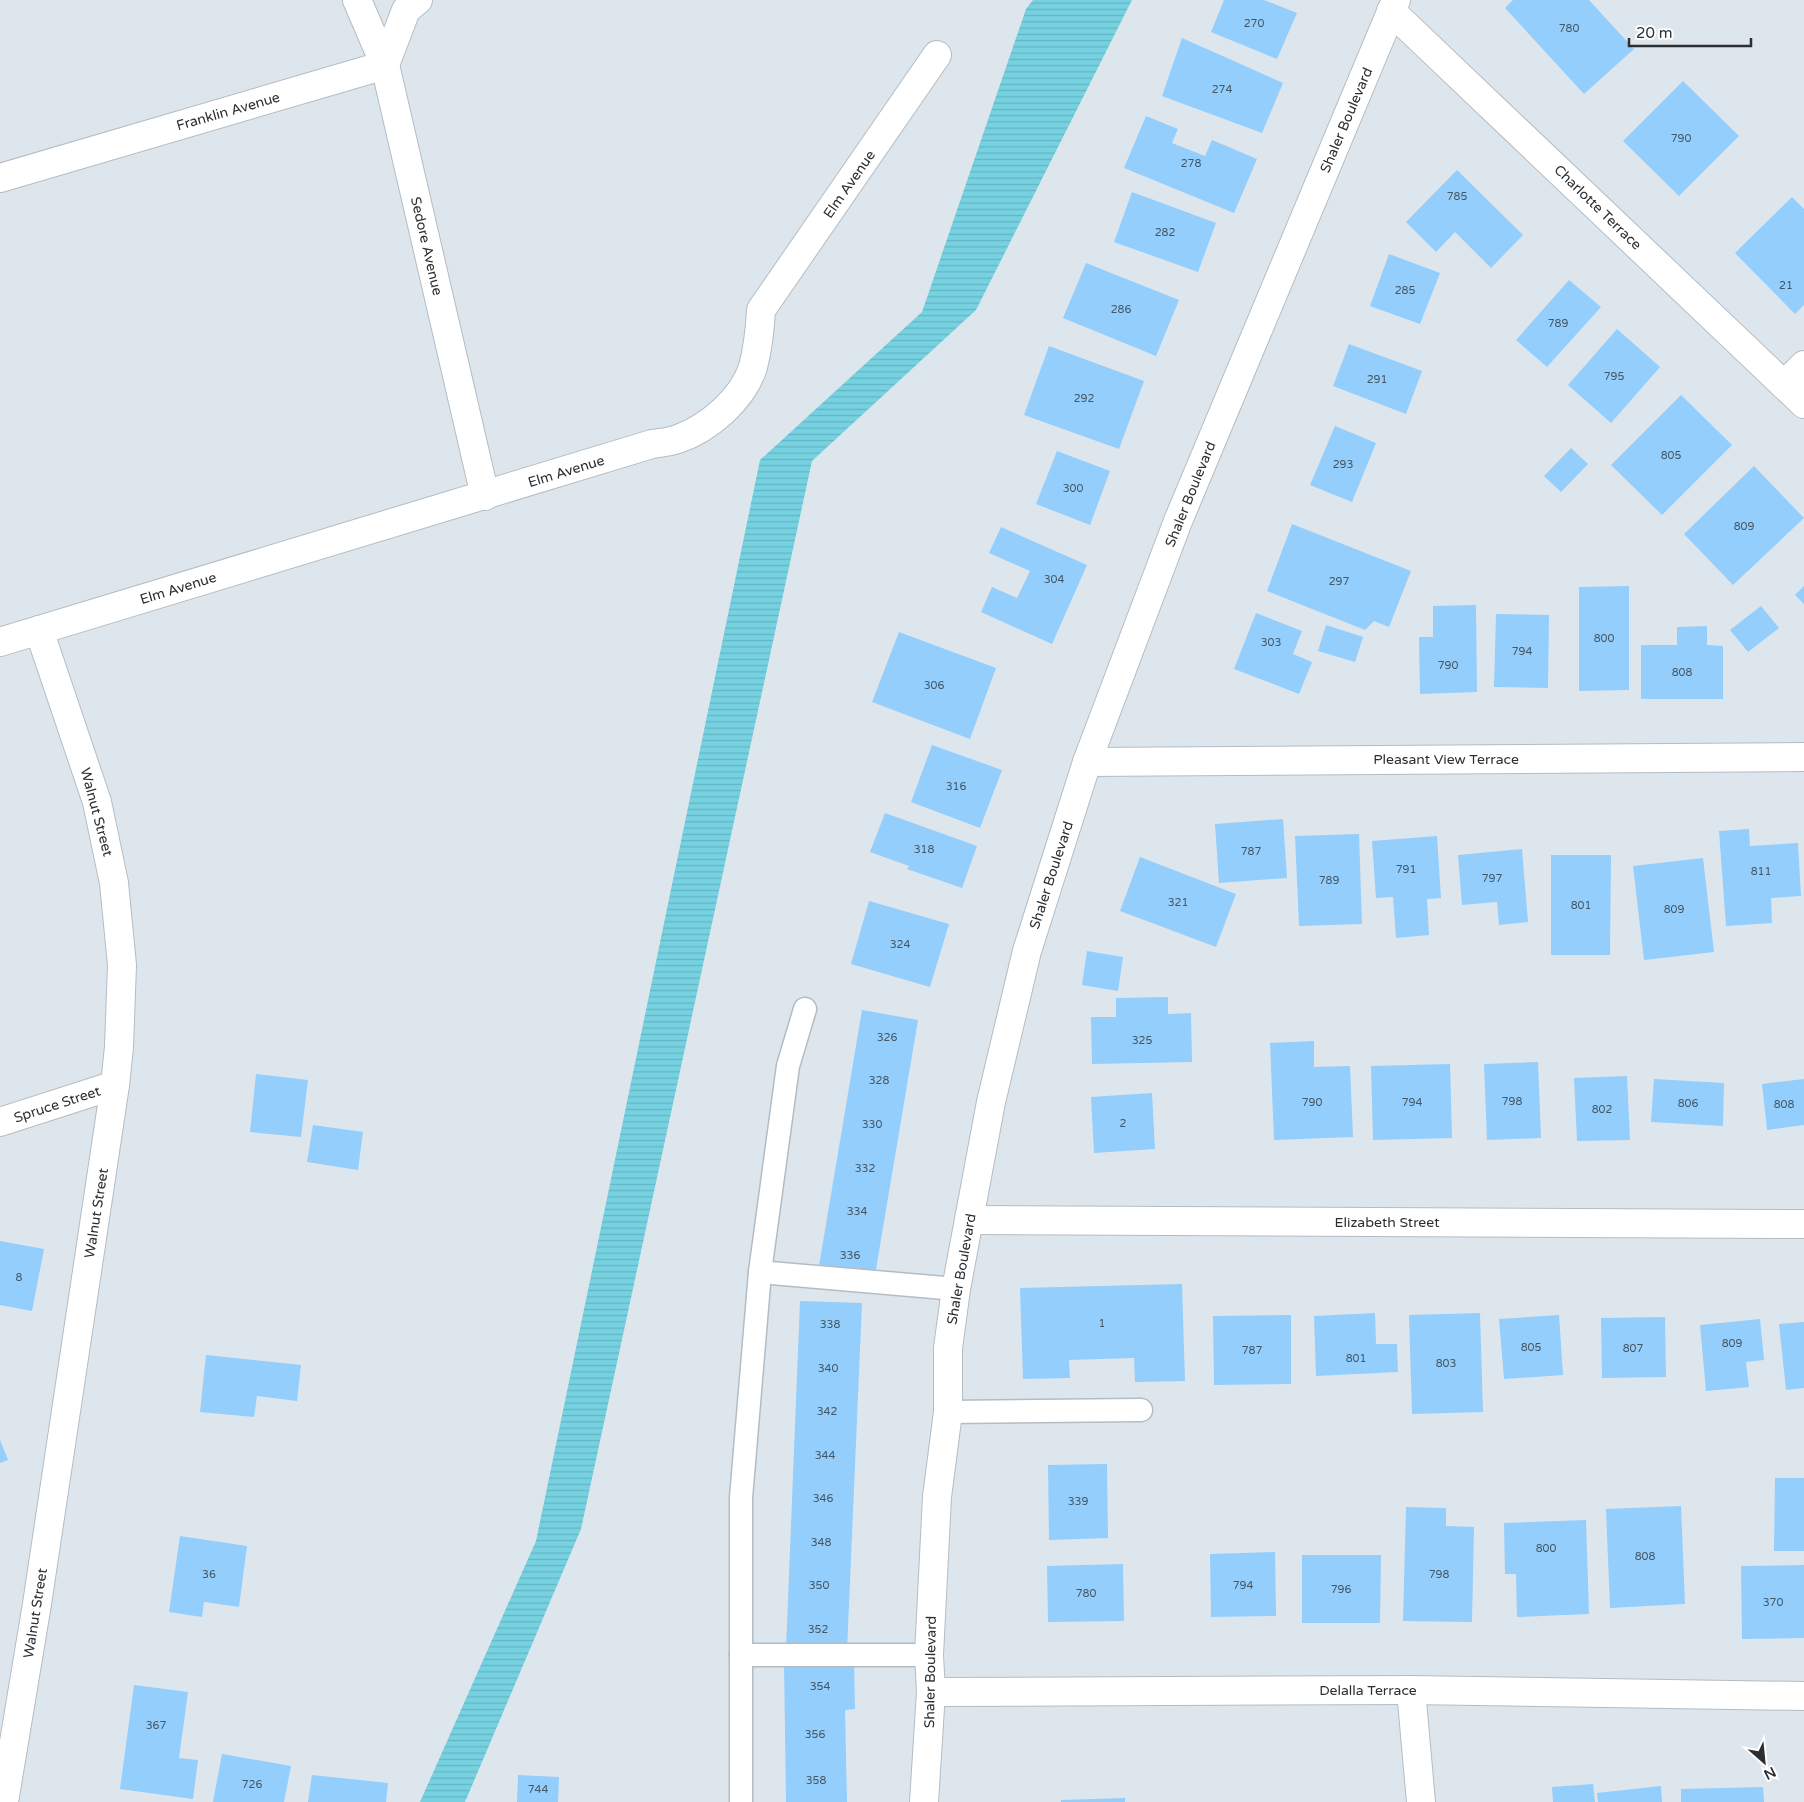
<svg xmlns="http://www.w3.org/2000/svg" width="1804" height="1802" font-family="'Varela Round',sans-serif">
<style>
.water{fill:url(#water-rules)}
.building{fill:#93cefc}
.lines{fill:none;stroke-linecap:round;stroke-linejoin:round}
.service-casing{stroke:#b4bcc3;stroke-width:25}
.minor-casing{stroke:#b4bcc3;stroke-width:30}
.tertiary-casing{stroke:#b4bcc3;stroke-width:30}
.service{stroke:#fff;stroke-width:22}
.minor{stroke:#fff;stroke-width:28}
.tertiary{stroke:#fff;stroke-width:28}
.labels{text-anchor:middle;stroke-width:4;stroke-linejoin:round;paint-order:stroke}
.number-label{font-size:11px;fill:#465764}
.street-label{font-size:14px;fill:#2c2f32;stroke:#fff}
</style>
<defs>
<pattern id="water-rules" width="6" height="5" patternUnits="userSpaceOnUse" patternTransform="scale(1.25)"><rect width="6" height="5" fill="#76d1e0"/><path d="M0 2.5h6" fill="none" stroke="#66b4c1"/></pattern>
</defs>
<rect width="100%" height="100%" fill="#dee6ed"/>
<path class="water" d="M1033 0H1132L976 310 812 461 581 1529 465 1802H420L536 1541 760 460 922 312 1026 9Z"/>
<g class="building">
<path d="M1224 0H1264L1297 13 1277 59 1211 32Z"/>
<path d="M1513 0H1589L1634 49 1584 94 1505 8Z"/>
<path d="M1182 38 1283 83 1262 133 1162 96Z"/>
<path d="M1683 81 1739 136 1679 196 1623 141Z"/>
<path d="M1146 116 1178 129 1172 143 1205 156 1212 140 1257 159 1234 213 1124 168Z"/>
<path d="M1457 170 1523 235 1491 268 1455 232 1436 252 1406 222Z"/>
<path d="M1132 192 1216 223 1198 272 1114 242Z"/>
<path d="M1792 197 1804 209V305L1795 314 1735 253Z"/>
<path d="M1389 254 1440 273 1420 324 1370 306Z"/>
<path d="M1086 263 1179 300 1156 356 1063 318Z"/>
<path d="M1569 280 1601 307 1547 367 1516 340Z"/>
<path d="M1617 329 1660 367 1611 423 1568 385Z"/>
<path d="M1349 344 1422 371 1406 414 1333 386Z"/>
<path d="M1049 346 1144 381 1119 449 1024 415Z"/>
<path d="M1681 395 1732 445 1662 515 1611 465Z"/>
<path d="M1335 426 1376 443 1352 502 1310 485Z"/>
<path d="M1571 448 1588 464 1561 492 1544 476Z"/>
<path d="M1057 451 1110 471 1090 525 1036 504Z"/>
<path d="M1754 466 1804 518 1733 585 1684 534Z"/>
<path d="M1292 524 1411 571 1389 627 1374 621 1365 630 1267 591Z"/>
<path d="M1001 527 1087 565 1052 644 981 612 992 587 1017 598 1030 571 989 553Z"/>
<path d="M1629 586V690L1579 691V587Z"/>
<path d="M1804 586V604L1795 595Z"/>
<path d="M1476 605 1477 692 1420 694 1419 637H1433V606Z"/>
<path d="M1761 606 1779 628 1748 652 1730 630Z"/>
<path d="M1256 613 1302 631 1293 654 1312 662 1299 694 1234 669Z"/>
<path d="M1496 614 1549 615 1548 688 1494 687Z"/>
<path d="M1326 625 1363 637 1355 662 1318 651Z"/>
<path d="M1707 626V645L1723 646V699H1641V645H1677V627Z"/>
<path d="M899 632 996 668 970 739 872 702Z"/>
<path d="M932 745 1002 770 980 828 911 802Z"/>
<path d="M885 813 977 846 962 888 907 869 909 866 870 852Z"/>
<path d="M1283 819 1287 878 1219 883 1215 824Z"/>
<path d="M1749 829 1750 846 1798 843 1801 896 1771 898 1772 923 1726 926 1719 831Z"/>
<path d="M1359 834 1362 924 1299 926 1295 836Z"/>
<path d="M1437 836 1441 898 1427 899 1429 935 1396 938 1393 897 1376 898 1372 841Z"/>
<path d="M1522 849 1528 922 1499 925 1497 902 1462 905 1458 855Z"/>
<path d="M1551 855H1611L1610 955H1551Z"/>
<path d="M1140 857 1236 894 1216 947 1120 911Z"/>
<path d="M1703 858 1714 952 1644 960 1633 866Z"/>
<path d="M869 901 949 924 930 987 851 964Z"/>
<path d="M1087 951 1123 957 1118 991 1082 985Z"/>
<path d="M1168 997V1014L1191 1013 1192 1062 1092 1064 1091 1017H1116V998Z"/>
<path d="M862 1010 918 1020 874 1281 818 1272Z"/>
<path d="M1314 1041V1067L1350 1066 1353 1137 1274 1140 1270 1043Z"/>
<path d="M1538 1062 1541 1138 1487 1140 1484 1064Z"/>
<path d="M1450 1064 1452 1138 1373 1140 1371 1066Z"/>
<path d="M256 1074 308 1080 301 1137 250 1132Z"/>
<path d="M1627 1076 1630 1140 1577 1141 1574 1078Z"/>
<path d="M1654 1079 1724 1083 1723 1126 1651 1122Z"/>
<path d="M1804 1079V1125L1767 1130 1762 1084Z"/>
<path d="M1152 1093 1155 1149 1094 1153 1091 1097Z"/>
<path d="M313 1125 363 1132 358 1170 307 1162Z"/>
<path d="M0 1241 44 1249 32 1311 0 1305Z"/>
<path d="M1182 1284 1185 1381 1135 1382 1134 1358 1069 1360 1070 1378 1023 1379 1020 1288Z"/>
<path d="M800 1301 862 1303 847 1651 786 1649Z"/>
<path d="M1375 1313 1376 1344H1397L1398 1372 1316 1376 1314 1316Z"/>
<path d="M1480 1313 1483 1412 1412 1414 1409 1315Z"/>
<path d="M1291 1315V1384L1214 1385 1213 1316Z"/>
<path d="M1559 1315 1563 1375 1504 1379 1499 1319Z"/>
<path d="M1665 1317 1666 1377 1602 1378 1601 1318Z"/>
<path d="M1760 1319 1764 1360 1746 1362 1749 1387 1706 1391 1700 1325Z"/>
<path d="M1804 1322V1388L1786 1390 1779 1324Z"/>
<path d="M206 1355 301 1365 297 1401 257 1396 254 1417 200 1412Z"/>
<path d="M0 1440 8 1460 0 1463Z"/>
<path d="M1107 1464 1108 1538 1049 1540 1048 1465Z"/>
<path d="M1775 1478H1804V1551H1774Z"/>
<path d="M1681 1506 1685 1604 1610 1608 1606 1509Z"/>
<path d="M1406 1507 1446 1508V1526L1474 1527 1472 1622 1403 1621Z"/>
<path d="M1586 1520 1589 1614 1517 1617 1516 1574H1505L1504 1523Z"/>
<path d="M180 1536 247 1546 239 1607 204 1602 202 1617 169 1612Z"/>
<path d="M1275 1552 1276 1616 1211 1617 1210 1554Z"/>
<path d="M1302 1555H1381L1380 1623H1302Z"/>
<path d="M1123 1564 1124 1621 1048 1622 1047 1566Z"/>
<path d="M1804 1565V1638L1742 1639 1741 1566Z"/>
<path d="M854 1662 855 1709 845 1710 847 1802H786L784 1663Z"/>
<path d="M134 1685 188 1692 179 1758 198 1760 193 1799 120 1789Z"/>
<path d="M222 1754 291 1766 284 1802H213Z"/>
<path d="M312 1775 388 1783 386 1802H308Z"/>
<path d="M518 1775 559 1777 558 1802H517Z"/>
<path d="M1593 1784 1595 1802H1553L1552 1787Z"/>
<path d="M1661 1786 1662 1802H1598L1597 1793Z"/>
<path d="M1763 1787 1764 1802H1681V1789Z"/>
<path d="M1125 1798V1802H1061V1800Z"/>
</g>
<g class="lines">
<g class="service-casing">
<g id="service">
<path d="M760 1272 956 1289"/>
<path d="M948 1412 1141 1410"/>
<path d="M741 1655H929"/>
<path d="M741 1802V1498L760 1272 788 1066 805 1009"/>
</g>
</g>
<g class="minor-casing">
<g id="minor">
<path d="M357 0 385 65 485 496"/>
<path d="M1391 11 1804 404"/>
<path d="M0 178 385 65 406 10 418 0"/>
<path d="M1784 385 1804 365"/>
<path d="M0 642 652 444C660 443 670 442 678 439 709 428 743 399 753 367 758 348 760 329 761 310L937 55"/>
<path d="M1087 762 1804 757"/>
<path d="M0 1122 115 1085"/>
<path d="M969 1220 1804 1224"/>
<path d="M1411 1690 1421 1802"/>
<path d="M931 1692 1411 1690 1804 1696"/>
<path d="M4 1802 37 1604 115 1085 119 1047 122 965 114 883 97 802 39 630"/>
</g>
</g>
<g class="tertiary-casing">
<path id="tertiary" d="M924 1802 931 1692 929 1655 937 1497 948 1412V1348L956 1289 991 1102 1027 951 1087 762 1178 521 1396 0"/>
</g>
<use href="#service" class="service"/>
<use href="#minor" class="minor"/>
<use href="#tertiary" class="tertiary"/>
</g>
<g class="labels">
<g class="number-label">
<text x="1254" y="27">270</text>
<text x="1569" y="32">780</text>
<text x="1222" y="93">274</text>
<text x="1681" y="142">790</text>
<text x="1191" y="167">278</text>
<text x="1457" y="200">785</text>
<text x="1165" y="236">282</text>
<text x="1786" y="289">21</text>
<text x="1405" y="294">285</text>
<text x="1121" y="313">286</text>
<text x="1558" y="327">789</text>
<text x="1614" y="380">795</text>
<text x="1377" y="383">291</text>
<text x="1084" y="402">292</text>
<text x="1671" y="459">805</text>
<text x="1343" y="468">293</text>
<text x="1073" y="492">300</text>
<text x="1744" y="530">809</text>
<text x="1054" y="583">304</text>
<text x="1339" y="585">297</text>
<text x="1604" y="642">800</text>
<text x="1271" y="646">303</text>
<text x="1522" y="655">794</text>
<text x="1448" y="669">790</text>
<text x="1682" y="676">808</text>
<text x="934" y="689">306</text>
<text x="956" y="790">316</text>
<text x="924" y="853">318</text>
<text x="1251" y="855">787</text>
<text x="1406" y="873">791</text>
<text x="1761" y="875">811</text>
<text x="1492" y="882">797</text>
<text x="1329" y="884">789</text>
<text x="1178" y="906">321</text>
<text x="1581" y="909">801</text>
<text x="1674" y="913">809</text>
<text x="900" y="948">324</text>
<text x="887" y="1041">326</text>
<text x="1142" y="1044">325</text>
<text x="879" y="1084">328</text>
<text x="1512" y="1105">798</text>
<text x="1312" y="1106">790</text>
<text x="1412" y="1106">794</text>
<text x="1688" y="1107">806</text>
<text x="1784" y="1108">808</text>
<text x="1602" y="1113">802</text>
<text x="1123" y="1127">2</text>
<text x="872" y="1128">330</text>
<text x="865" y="1172">332</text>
<text x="857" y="1215">334</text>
<text x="850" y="1259">336</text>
<text x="19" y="1281">8</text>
<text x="1102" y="1327">1</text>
<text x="830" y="1328">338</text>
<text x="1732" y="1347">809</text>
<text x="1531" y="1351">805</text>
<text x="1633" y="1352">807</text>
<text x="1252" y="1354">787</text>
<text x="1356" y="1362">801</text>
<text x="1446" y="1367">803</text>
<text x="828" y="1372">340</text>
<text x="827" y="1415">342</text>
<text x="825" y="1459">344</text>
<text x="823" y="1502">346</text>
<text x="1078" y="1505">339</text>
<text x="821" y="1546">348</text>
<text x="1546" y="1552">800</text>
<text x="1645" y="1560">808</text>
<text x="209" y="1578">36</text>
<text x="1439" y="1578">798</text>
<text x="819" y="1589">350</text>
<text x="1243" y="1589">794</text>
<text x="1341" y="1593">796</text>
<text x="1086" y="1597">780</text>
<text x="1773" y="1606">370</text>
<text x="818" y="1633">352</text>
<text x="820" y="1690">354</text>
<text x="156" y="1729">367</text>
<text x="815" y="1738">356</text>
<text x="816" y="1784">358</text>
<text x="252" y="1788">726</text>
<text x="538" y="1793">744</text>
</g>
<g class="street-label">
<text transform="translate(228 111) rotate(-16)" y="5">Franklin Avenue</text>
<text transform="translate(1346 120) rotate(-67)" y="5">Shaler Boulevard</text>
<text transform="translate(849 184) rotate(-55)" y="5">Elm Avenue</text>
<text transform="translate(1598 207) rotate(44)" y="5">Charlotte Terrace</text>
<text transform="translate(427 246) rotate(77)" y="5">Sedore Avenue</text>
<text transform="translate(566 471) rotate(-17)" y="5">Elm Avenue</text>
<text transform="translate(1190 494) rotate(-68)" y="5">Shaler Boulevard</text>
<text transform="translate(178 588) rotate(-17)" y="5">Elm Avenue</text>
<text x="1446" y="764">Pleasant View Terrace</text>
<text transform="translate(97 812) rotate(75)" y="5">Walnut Street</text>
<text transform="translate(1051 875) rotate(-72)" y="5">Shaler Boulevard</text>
<text transform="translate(57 1104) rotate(-18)" y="5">Spruce Street</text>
<text transform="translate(96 1213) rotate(-81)" y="5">Walnut Street</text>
<text x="1387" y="1227">Elizabeth Street</text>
<text transform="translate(961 1269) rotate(-80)" y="5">Shaler Boulevard</text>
<text transform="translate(35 1613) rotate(-81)" y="5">Walnut Street</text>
<text transform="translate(930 1672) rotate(-89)" y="5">Shaler Boulevard</text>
<text x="1368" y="1695">Delalla Terrace</text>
</g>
</g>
<g transform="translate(1764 1762) rotate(153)" stroke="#ffffff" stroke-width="4" paint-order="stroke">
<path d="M0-4L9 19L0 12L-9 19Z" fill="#2c2f32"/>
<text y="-8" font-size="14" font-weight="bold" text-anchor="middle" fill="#2c2f32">N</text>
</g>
<path d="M1629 38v8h122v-8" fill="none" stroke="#2c2f32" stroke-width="2.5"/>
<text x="1636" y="38" font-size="15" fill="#2c2f32" stroke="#ffffff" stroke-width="4" paint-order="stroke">20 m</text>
</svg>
